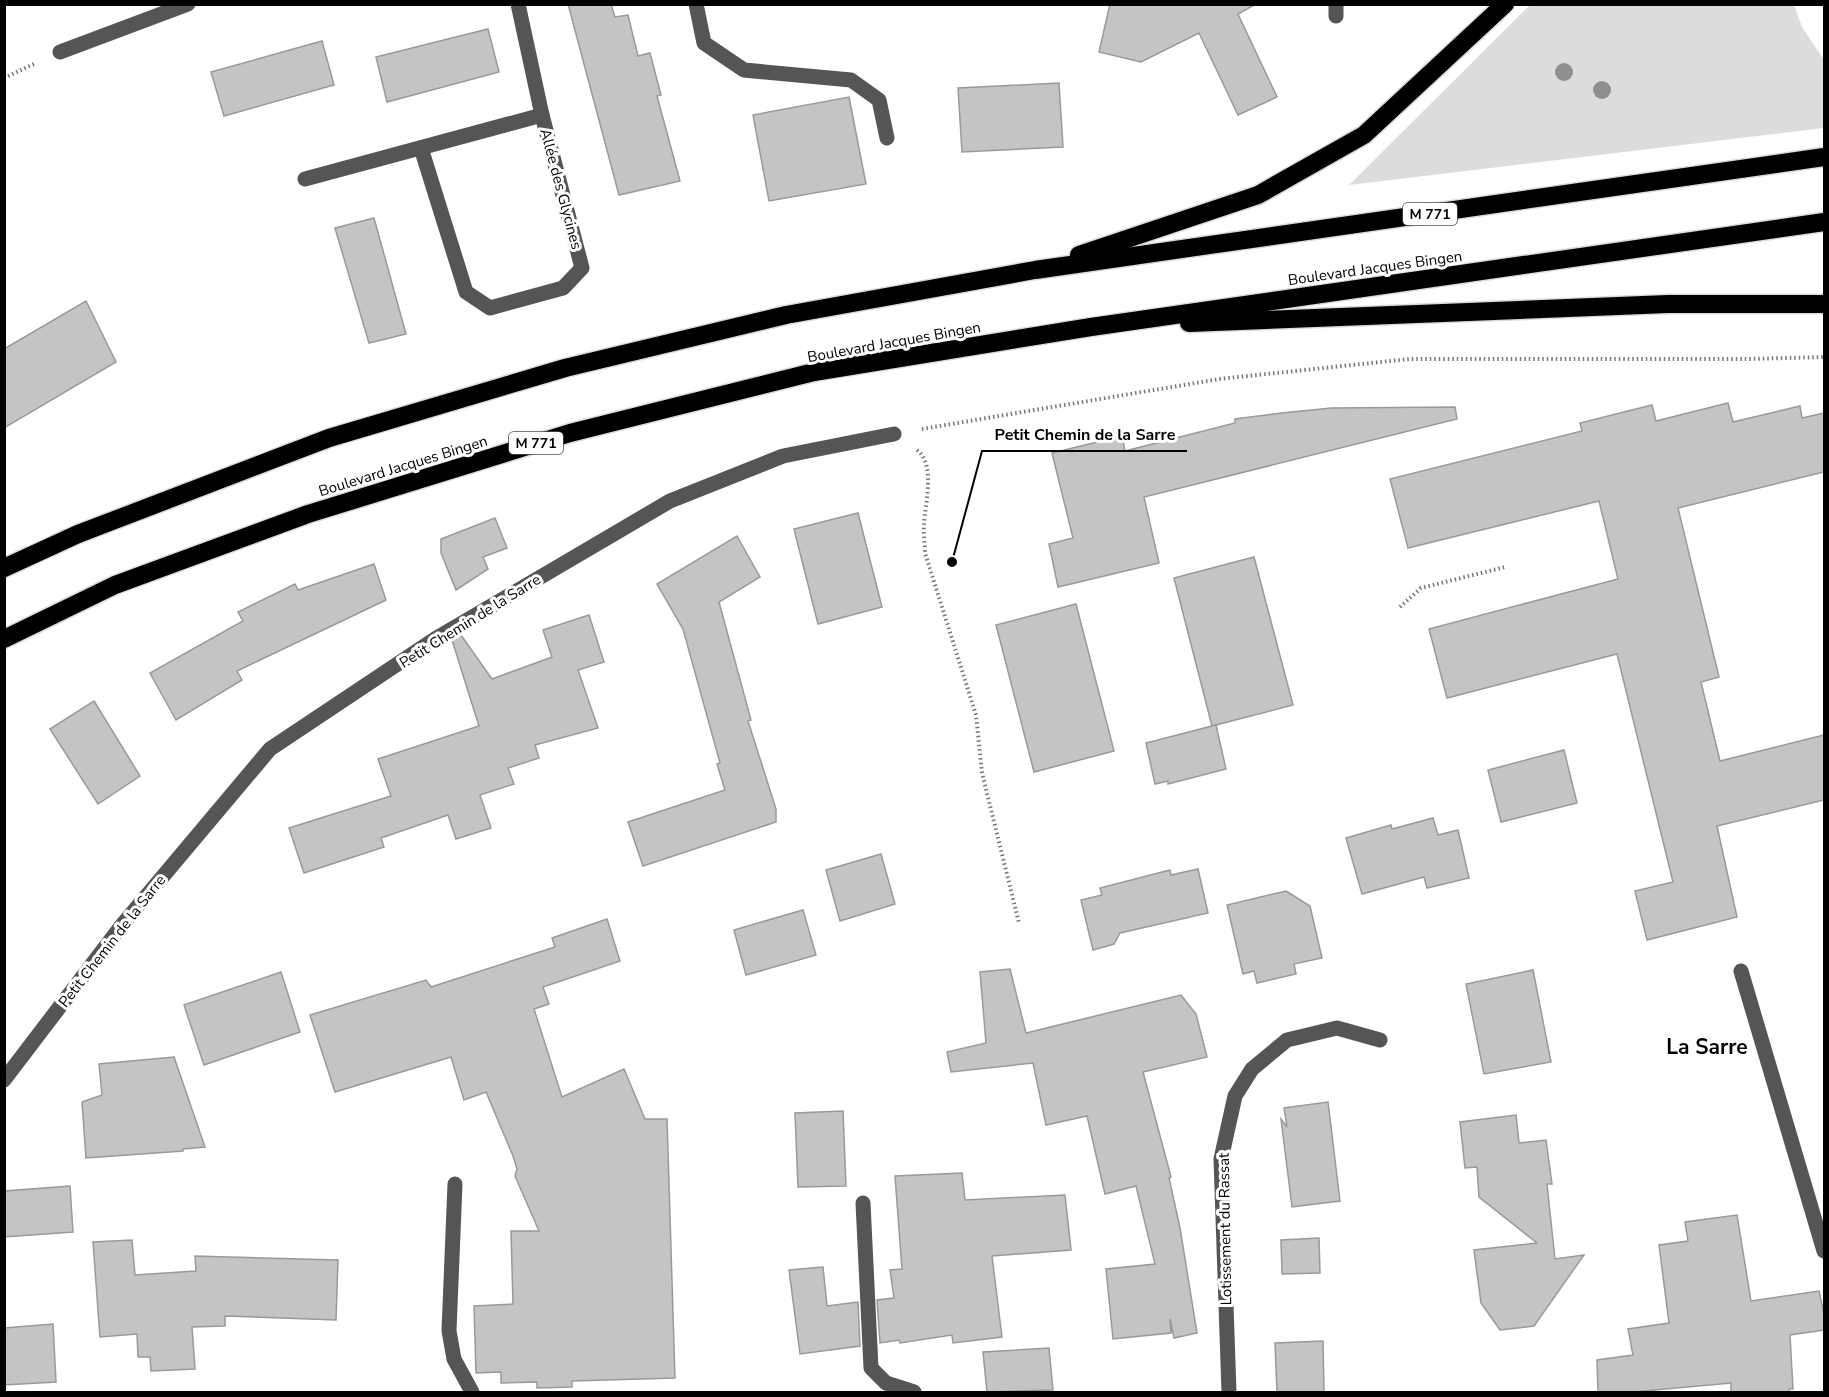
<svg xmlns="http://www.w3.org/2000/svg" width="1829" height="1397" font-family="'Nunito Sans',sans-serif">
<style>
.green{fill:#dcdcdc}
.building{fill:#c4c4c4;stroke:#999;stroke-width:1.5}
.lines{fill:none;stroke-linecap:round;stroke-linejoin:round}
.highway-casing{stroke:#dbdbdb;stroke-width:21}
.path{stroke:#777;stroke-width:4;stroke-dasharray:1.5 3;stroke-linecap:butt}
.minor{stroke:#555;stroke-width:15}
.highway{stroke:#000;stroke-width:18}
.tree{fill:#8f8f8f}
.labels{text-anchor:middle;stroke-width:6;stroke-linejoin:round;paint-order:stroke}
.shield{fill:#fff;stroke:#4c4c4c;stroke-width:1.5}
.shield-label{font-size:14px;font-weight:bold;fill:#000}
.street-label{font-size:15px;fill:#000;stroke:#fff}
.district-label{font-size:21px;font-weight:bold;fill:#000;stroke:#fff}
.leader{fill:none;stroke:#000;stroke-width:2}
.callout-dot{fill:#000;stroke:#fff;stroke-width:2}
.callout-label{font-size:16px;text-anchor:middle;font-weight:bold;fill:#000;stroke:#fff;stroke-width:6;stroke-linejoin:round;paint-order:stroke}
</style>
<rect width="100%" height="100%" fill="#fff"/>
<path class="green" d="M1530 5H1794L1802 27 1824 60V128L1349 185Z"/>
<g class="building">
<path d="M568 4H611L615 17 628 15 638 56 650 53 661 95 657 96 680 181 619 195Z"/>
<path d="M1110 4H1256L1238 14 1277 97 1238 115 1199 33 1141 62 1099 52Z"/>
<path d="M488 29 499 72 387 102 376 57Z"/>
<path d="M322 41 334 85 224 116 211 72Z"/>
<path d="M1059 83 1063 147 962 152 958 88Z"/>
<path d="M849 97 866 184 769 201 753 115Z"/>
<path d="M374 218 406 334 369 343 335 228Z"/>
<path d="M86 301 116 362 4 428V349Z"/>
<path d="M1728 403 1733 422 1800 406 1802 418 1824 413V472L1678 508 1719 677 1701 682 1720 761 1824 735V800L1717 826 1737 917 1647 940 1635 891 1673 882 1617 654 1447 698 1429 629 1618 579 1599 501 1408 548 1390 479 1582 431 1580 423 1652 405 1656 421Z"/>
<path d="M1455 407 1457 419 1144 497 1159 563 1058 587 1049 544 1073 538 1052 453 1122 436 1125 451 1235 423V419L1282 413 1331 408Z"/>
<path d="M858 513 882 607 818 624 794 529Z"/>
<path d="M495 518 507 548 483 557 488 569 456 590 441 553V539Z"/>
<path d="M737 536 760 577 719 602 751 720 748 721 776 809V822L643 866 628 822 725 790 717 764 720 763 683 629 657 584Z"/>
<path d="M1254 557 1293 705 1212 726 1174 578Z"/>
<path d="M374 564 386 600 237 671 242 680 176 720 150 673 243 621 238 612 295 584 298 590Z"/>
<path d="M1076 604 1114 751 1034 772 996 625Z"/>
<path d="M589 615 604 662 578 670 598 728 535 745 539 758 508 768 514 784 480 795 491 828 456 839 448 815 381 838 384 847 304 873 289 828 391 796 378 759 479 726 452 640 461 635 492 679 552 657 543 630Z"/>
<path d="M94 701 140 776 98 804 50 729Z"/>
<path d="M1216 725 1226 769 1168 784V781L1155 784 1146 743Z"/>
<path d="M1564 750 1577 803 1501 822 1488 770Z"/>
<path d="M1433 818 1438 835 1458 830 1469 878 1427 888 1424 877 1362 894 1346 838 1391 825 1392 829Z"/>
<path d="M881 854 895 904 840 921 826 870Z"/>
<path d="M1198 869 1208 913 1120 933 1114 944 1093 950 1081 900 1102 895 1100 888 1170 870 1171 875Z"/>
<path d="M1286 891 1310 906 1322 958 1294 964 1296 974 1257 983 1254 971 1243 974 1227 905Z"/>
<path d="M803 910 816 955 746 975 734 930Z"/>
<path d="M607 919 620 961 543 987 549 1004 534 1009 562 1097 624 1069 645 1119H667L675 1378 572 1381V1387L537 1388V1382L501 1383V1372L476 1373 474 1306 513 1304 511 1231H539L515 1176 517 1169 513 1156 486 1092 464 1100 451 1057 335 1092 310 1015 426 980 431 987 555 947 552 938Z"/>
<path d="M1010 969 1026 1033 1181 995 1196 1014 1207 1057 1143 1072 1171 1177 1169 1178 1180 1228 1197 1333 1174 1338 1170 1319 1171 1333 1113 1339 1106 1269 1155 1264 1136 1186 1105 1194 1087 1116 1046 1125 1033 1063 951 1072 947 1052 986 1043 980 972Z"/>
<path d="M1533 970 1551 1062 1484 1074 1466 984Z"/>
<path d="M281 972 300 1032 204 1065 184 1005Z"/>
<path d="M174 1057 205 1147 183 1149V1151L86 1158 82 1102 102 1095 99 1064Z"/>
<path d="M1328 1102 1340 1201 1292 1207 1281 1119 1287 1127 1284 1108Z"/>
<path d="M843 1111 846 1186 798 1187 795 1113Z"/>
<path d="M1516 1115 1519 1143 1546 1140 1552 1184H1547L1555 1259 1584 1255 1534 1326 1500 1330 1481 1303 1474 1250 1537 1243 1479 1197 1477 1167 1465 1168 1460 1122Z"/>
<path d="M962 1173 965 1200 1065 1195 1071 1250 992 1256 1002 1337 953 1343 952 1335 900 1343 899 1340 880 1343 877 1300 894 1298 890 1270 902 1269 895 1176Z"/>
<path d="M70 1186 73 1232 4 1237V1191Z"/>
<path d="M1737 1215 1751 1301 1819 1291 1824 1313V1330L1790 1335 1793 1389H1789V1392H1731V1383L1633 1392H1598L1597 1360 1633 1355 1628 1329 1669 1323 1659 1245 1688 1241 1685 1222Z"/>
<path d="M1319 1238 1320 1273 1282 1274 1281 1240Z"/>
<path d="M132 1240 135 1275 196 1271 195 1256 338 1260 336 1320 225 1316V1326L192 1327 195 1369 151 1371 150 1357H138L137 1334 100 1337 93 1242Z"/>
<path d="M823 1267 827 1306 858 1302 860 1346 800 1354 789 1270Z"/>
<path d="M53 1324 56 1382 4 1385V1328Z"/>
<path d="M1323 1341 1324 1392H1277L1275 1343Z"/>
<path d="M1049 1348 1053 1390 987 1392 983 1352Z"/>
</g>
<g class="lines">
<g class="highway-casing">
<g id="highway">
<path d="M1079 255 1258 195 1364 135 1505 4"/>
<path d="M1189 323 1668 304H1824"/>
<path d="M4 568 78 534 329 438 565 368 786 315 1035 270 1824 157"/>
<path d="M4 639 115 585 308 514 570 433 814 372 1091 327 1824 222"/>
</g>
</g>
<g class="path">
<path d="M4 78 36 63"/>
<path d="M922 429 1219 379 1409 359H1748L1824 357"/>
<path d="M917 450C936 464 925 504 924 524 923 533 925 543 925 553L976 715 982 773 1019 923"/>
<path d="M1400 607 1421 588 1505 567"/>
</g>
<g class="minor">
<path d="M696 4 704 43 744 70 851 80 879 100 887 138"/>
<path d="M1336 16V4"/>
<path d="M60 52 188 4"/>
<path d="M421 148 466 292 490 308 563 288 582 268 542 115 518 4"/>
<path d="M305 179 542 115"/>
<path d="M1741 971 1824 1251"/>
<path d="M4 1080 122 925 270 749 435 639 670 501 783 456 894 434"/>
<path d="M455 1184 449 1331 454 1359 472 1392"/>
<path d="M863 1203 871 1368 886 1383 914 1392"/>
<path d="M1229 1392 1221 1159 1235 1096 1252 1069 1287 1040 1337 1028 1380 1040"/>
</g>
<use href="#highway" class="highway"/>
</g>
<g class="tree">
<circle cx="1564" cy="72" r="9"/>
<circle cx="1602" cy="90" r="9"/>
</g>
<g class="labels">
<g class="shield">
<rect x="1403" y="203" width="54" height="22" rx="4.5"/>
<rect x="509" y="432" width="54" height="22" rx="4.5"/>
</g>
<g class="shield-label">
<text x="1430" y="219">M 771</text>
<text x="536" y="448">M 771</text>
</g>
<g class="street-label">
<text transform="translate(561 189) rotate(75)" y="5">Allée des Glycines</text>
<text transform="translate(1375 268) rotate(-8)" y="5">Boulevard Jacques Bingen</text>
<text transform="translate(894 342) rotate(-10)" y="5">Boulevard Jacques Bingen</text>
<text transform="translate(403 466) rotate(-17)" y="5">Boulevard Jacques Bingen</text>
<text transform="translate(470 621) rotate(-32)" y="5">Petit Chemin de la Sarre</text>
<text transform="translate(112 941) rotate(-52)" y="5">Petit Chemin de la Sarre</text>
<text transform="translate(1225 1229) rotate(-91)" y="5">Lotissement du Rassat</text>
</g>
<g class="district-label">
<text x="1707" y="1054">La Sarre</text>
</g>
</g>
<path class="leader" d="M952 562L982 451H1187"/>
<circle class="callout-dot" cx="952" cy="562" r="6"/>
<g class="callout-label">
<text x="1085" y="440">Petit Chemin de la Sarre</text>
</g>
<rect width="1829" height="1397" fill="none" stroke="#000000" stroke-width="12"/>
</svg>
